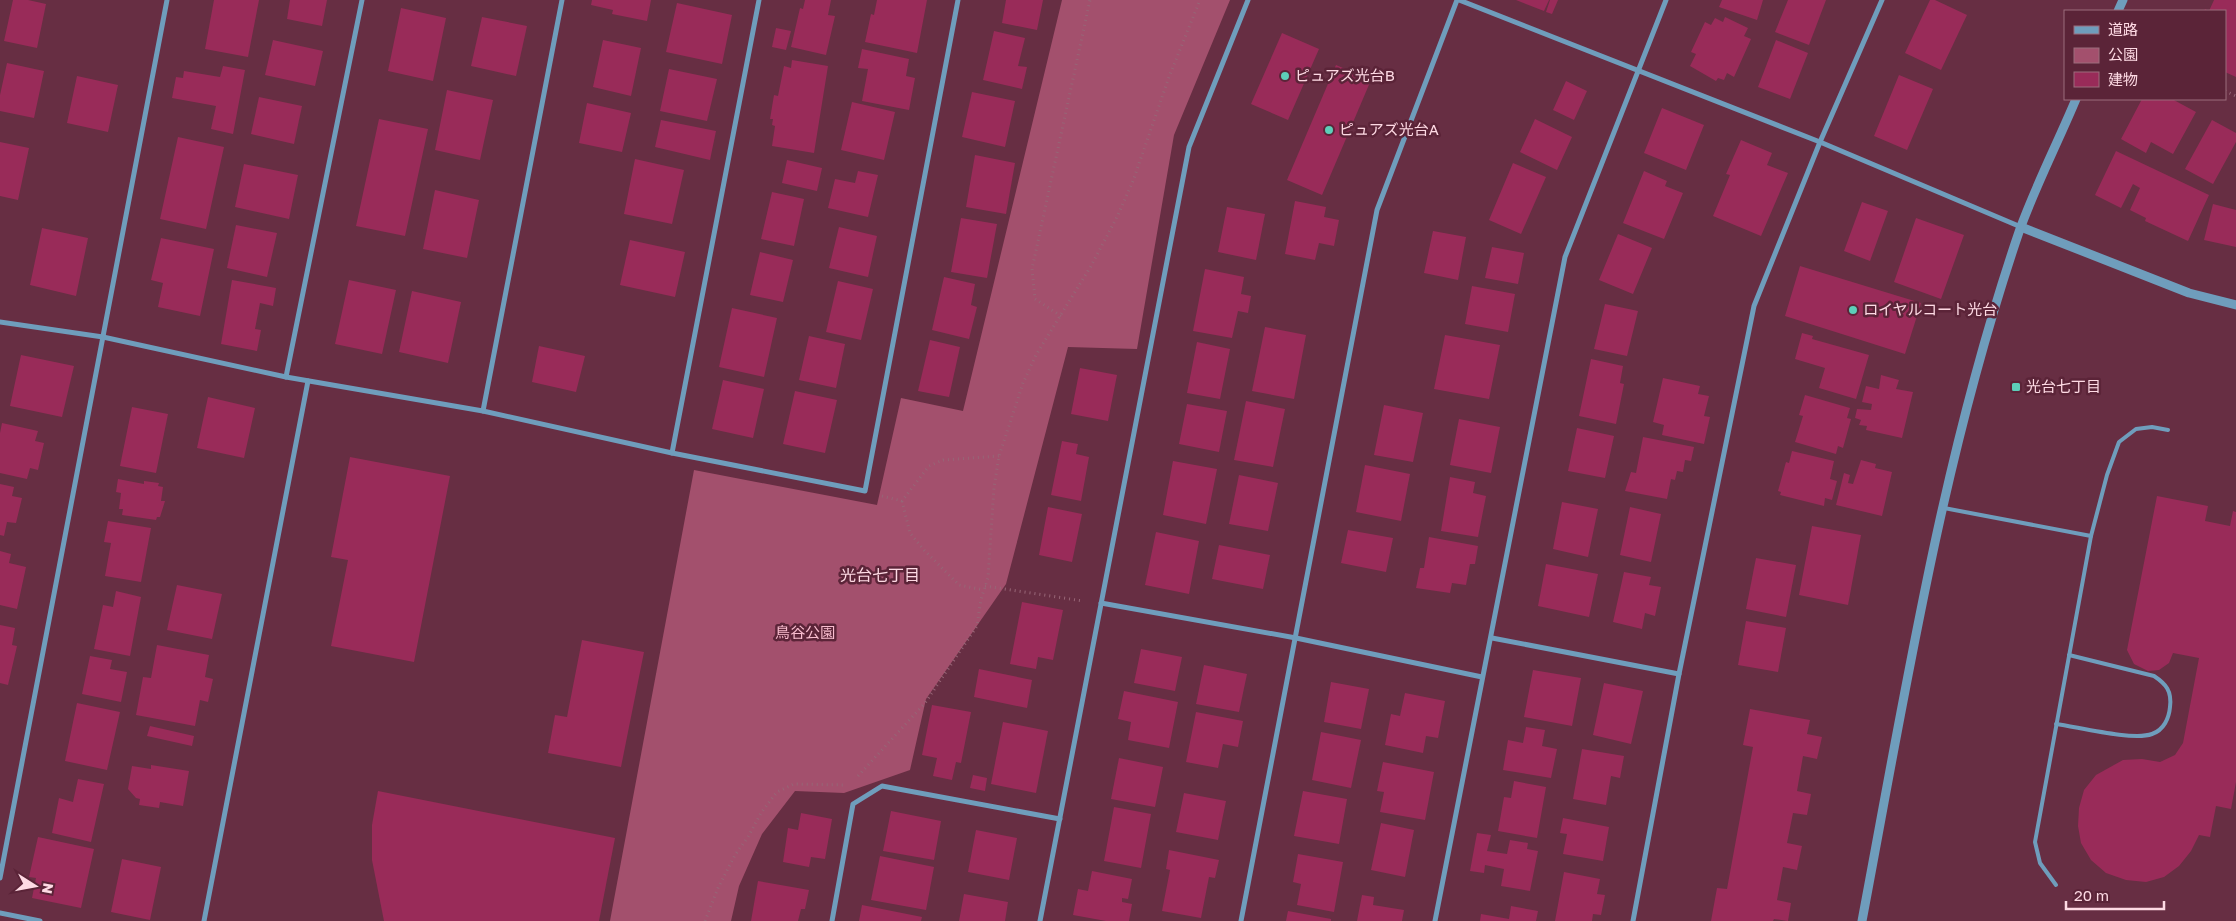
<svg xmlns="http://www.w3.org/2000/svg" width="2236" height="921" font-family="'Golos Text','Noto Sans JP',sans-serif">
<style>
.green{fill:#a3506d}
.building{fill:#992b59}
.lines{fill:none;stroke-linecap:round;stroke-linejoin:round}
.path{stroke:#976576;stroke-width:3;stroke-dasharray:1 4;stroke-linecap:butt}
.service{stroke:#6f9dbc;stroke-width:4}
.minor{stroke:#6f9dbc;stroke-width:5}
.tertiary{stroke:#6f9dbc;stroke-width:9}
.poi-dot{fill:#5dceb9;stroke:#5b2438;stroke-width:2}
.labels{text-anchor:middle;stroke-width:5;stroke-linejoin:round;paint-order:stroke}
.poi-label{font-size:15px;fill:#fedae4;stroke:#5b2438;text-anchor:start}
.park-label{font-size:15px;fill:#f9bdcf;stroke:#5b2438}
.neighbourhood-label{font-size:16px;fill:#fedae4;stroke:#5b2438}
</style>
<rect width="100%" height="100%" fill="#672e43"/>
<path class="green" d="M1062 0H1230L1174 135 1137 349 1068 347 1006 584 926 699 910 770 844 793 795 791 762 834 739 886 731 921H610L694 470 877 505 901 398 963 411Z"/>
<g class="building">
<path d="M13 0H28L46 4 37 48 4 41Z"/>
<path d="M214 0H259L248 57 205 49Z"/>
<path d="M290 0H327L322 26 287 19Z"/>
<path d="M592 0H651L647 21 612 14 613 10 591 5Z"/>
<path d="M805 0H831L828 15 835 16 826 55 791 47 800 8 803 9Z"/>
<path d="M877 0H927L917 53 865 42 871 14 874 15Z"/>
<path d="M1006 0H1043L1037 30 1002 23Z"/>
<path d="M1516 0H1549L1544 11Z"/>
<path d="M1550 0H1558L1552 14 1546 12Z"/>
<path d="M1722 0H1763L1757 20 1719 7Z"/>
<path d="M1788 0H1826L1809 45 1775 32Z"/>
<path d="M1930 0H1935L1967 15 1941 70 1905 53Z"/>
<path d="M2214 0H2236V77L2225 72V11H2204L2205 9 2209 11Z"/>
<path d="M677 3 732 15 722 64 666 52Z"/>
<path d="M401 8 446 18 433 81 388 71Z"/>
<path d="M482 17 527 26 516 76 471 66Z"/>
<path d="M1725 17 1748 28 1744 36 1751 39 1734 77 1727 73 1724 80 1718 78 1716 81 1690 66 1696 54 1691 52 1705 22 1711 25 1715 18 1723 22Z"/>
<path d="M776 28 791 31 786 50 772 47Z"/>
<path d="M994 31 1025 38 1018 66 1027 67 1022 89 983 80Z"/>
<path d="M1282 33 1319 49 1288 120 1251 104Z"/>
<path d="M273 40 323 51 315 86 265 75Z"/>
<path d="M603 40 641 48 631 96 593 87Z"/>
<path d="M1776 40 1808 53 1790 99 1758 87Z"/>
<path d="M862 49 909 59 906 76 915 78 909 110 862 101 868 69 858 68Z"/>
<path d="M792 60 828 66 814 153 772 146 775 126 772 125 773 119H770L774 95 778 96 784 66 791 68Z"/>
<path d="M7 63 44 71 34 118 0 111V95Z"/>
<path d="M1336 65 1371 80 1322 195 1287 180Z"/>
<path d="M223 66 245 70 233 134 211 129 216 106 172 98 176 77 183 78 184 71 220 77Z"/>
<path d="M669 69 717 79 707 121 660 111Z"/>
<path d="M1899 75 1933 89 1907 150 1874 136Z"/>
<path d="M77 76 118 85 108 132 67 123Z"/>
<path d="M1566 81 1587 91 1574 120 1553 110Z"/>
<path d="M447 90 493 100 480 160 435 150Z"/>
<path d="M972 92 1015 101 1005 147 962 137Z"/>
<path d="M259 97 302 106 294 144 251 134Z"/>
<path d="M2142 99H2172L2196 112 2173 154 2151 142 2146 153 2121 139Z"/>
<path d="M852 102 895 112 884 160 841 150Z"/>
<path d="M587 103 631 113 622 152 579 143Z"/>
<path d="M1662 108 1704 125 1686 170 1644 153Z"/>
<path d="M379 119 428 129 405 236 356 226Z"/>
<path d="M1535 119 1572 137 1557 170 1520 152Z"/>
<path d="M661 120 716 131 710 160 655 147Z"/>
<path d="M2212 120 2236 133V142L2213 184 2185 169Z"/>
<path d="M178 137 224 147 206 229 160 219Z"/>
<path d="M1741 140 1772 153 1767 165 1788 173 1761 236 1713 216 1730 175 1726 174Z"/>
<path d="M0 142 29 148 18 200 0 196Z"/>
<path d="M2116 151 2209 195 2188 241 2145 221 2146 218 2130 210 2140 188 2133 184 2121 208 2095 195Z"/>
<path d="M975 155 1015 163 1006 214 966 207Z"/>
<path d="M635 159 684 170 672 224 624 214Z"/>
<path d="M787 160 822 168 817 191 782 183Z"/>
<path d="M1513 163 1546 177 1521 234 1489 220Z"/>
<path d="M244 164 298 175 289 219 235 207Z"/>
<path d="M858 171 878 175 868 217 828 208 835 179 855 183Z"/>
<path d="M1644 171 1667 181 1665 186 1683 193 1664 239 1623 223Z"/>
<path d="M435 190 479 200 467 258 423 249Z"/>
<path d="M772 192 804 199 794 246 761 239Z"/>
<path d="M1295 201 1326 207 1324 217 1339 220 1334 246 1319 243 1315 260 1285 254Z"/>
<path d="M1862 202 1888 211 1870 261 1844 251Z"/>
<path d="M2213 204 2236 210V247L2204 240Z"/>
<path d="M1227 207 1265 214 1256 260 1218 252Z"/>
<path d="M961 218 997 224 987 278 951 272Z"/>
<path d="M1916 218 1964 235 1941 299 1894 282Z"/>
<path d="M236 225 277 233 267 277 227 268Z"/>
<path d="M839 227 877 236 868 277 829 268Z"/>
<path d="M42 228 88 238 76 296 30 285Z"/>
<path d="M1433 231 1466 237 1458 280 1424 273Z"/>
<path d="M1618 234 1652 248 1633 294 1599 280Z"/>
<path d="M161 238 214 249 200 316 158 307 163 283 151 280Z"/>
<path d="M630 240 685 252 675 297 620 285Z"/>
<path d="M1492 247 1524 253 1518 284 1485 278Z"/>
<path d="M760 252 793 260 783 302 750 295Z"/>
<path d="M1800 266 1921 303 1905 354 1785 316Z"/>
<path d="M1205 269 1244 277 1241 294 1251 296 1248 313 1238 311 1232 338 1193 331Z"/>
<path d="M944 277 975 284 971 305 977 307 969 339 932 330Z"/>
<path d="M232 280 276 288 273 306 260 303 255 329 261 330 257 351 221 344Z"/>
<path d="M349 280 396 290 382 354 335 344Z"/>
<path d="M838 281 873 289 861 340 826 332Z"/>
<path d="M1472 286 1515 294 1508 332 1465 324Z"/>
<path d="M412 291 461 302 448 363 399 352Z"/>
<path d="M1605 304 1638 311 1627 356 1594 349Z"/>
<path d="M732 308 777 318 764 377 719 367Z"/>
<path d="M1265 327 1306 335 1294 399 1252 391Z"/>
<path d="M1802 333 1813 336 1812 339 1869 355 1856 399 1819 388 1825 368 1795 359Z"/>
<path d="M1445 335 1500 345 1489 399 1434 389Z"/>
<path d="M809 336 845 344 836 388 799 380Z"/>
<path d="M930 340 960 347 949 397 918 391Z"/>
<path d="M1197 342 1230 349 1220 399 1187 393Z"/>
<path d="M539 346 585 356 576 392 532 382Z"/>
<path d="M21 355 74 366 62 417 10 406Z"/>
<path d="M1591 359 1623 366 1620 383 1624 384 1616 424 1579 416Z"/>
<path d="M1080 368 1117 375 1108 421 1071 414Z"/>
<path d="M1881 375 1899 380 1896 389 1913 392 1902 438 1866 430 1867 426 1859 425 1861 420 1855 418 1857 409 1871 410 1872 404 1862 402 1866 386 1879 389Z"/>
<path d="M1663 378 1700 386 1698 394 1709 396 1704 416 1710 417 1704 444 1662 435 1664 425 1653 422Z"/>
<path d="M723 380 764 389 753 438 712 429Z"/>
<path d="M795 391 837 400 825 453 783 444Z"/>
<path d="M1805 395 1850 408 1847 418 1851 419 1843 448 1838 446 1836 454 1795 442 1803 416 1799 415Z"/>
<path d="M208 397 255 408 244 458 197 448Z"/>
<path d="M1246 401 1285 409 1273 467 1234 460Z"/>
<path d="M1187 404 1227 411 1219 452 1179 444Z"/>
<path d="M1384 405 1423 413 1413 462 1374 455Z"/>
<path d="M132 407 168 414 156 473 120 466Z"/>
<path d="M1459 419 1500 427 1491 473 1450 465Z"/>
<path d="M2 423 38 431 35 441 44 443 38 470 30 468 27 479 0 473V433Z"/>
<path d="M1577 428 1614 436 1605 478 1568 471Z"/>
<path d="M1643 437 1694 447 1691 461 1685 460 1683 472 1677 471 1675 480 1671 479 1667 499 1625 491 1631 472 1636 473Z"/>
<path d="M1062 441 1078 444 1076 454 1089 457 1081 501 1051 495Z"/>
<path d="M1792 451 1834 461 1830 479 1837 481 1832 500 1825 498 1824 506 1780 495 1781 492 1778 491 1786 462 1789 463Z"/>
<path d="M350 457 450 476 414 662 331 646 348 560 331 557Z"/>
<path d="M1861 460 1876 464 1875 468 1892 472 1882 516 1836 505 1844 473 1850 475 1848 483 1853 484Z"/>
<path d="M1173 461 1217 469 1206 524 1163 515Z"/>
<path d="M1365 465 1410 474 1401 521 1356 512Z"/>
<path d="M1239 475 1278 483 1268 531 1229 524Z"/>
<path d="M1450 477 1475 482 1473 493 1486 496 1478 537 1441 531Z"/>
<path d="M118 479 144 484V481L159 483 158 486 163 487 161 501H165L160 517H157L156 520 122 515 123 509H119L121 493 116 492Z"/>
<path d="M0 484 14 487 12 496 22 498 16 523 7 522 4 536 0 535Z"/>
<path d="M2157 496 2208 506 2205 521 2230 526 2233 511 2236 512V782L2231 809 2216 806 2210 837 2199 835 2191 851 2179 866 2164 877 2146 882 2126 880 2106 873 2091 860 2081 843 2078 826 2079 808 2084 790 2096 775 2123 760 2142 759 2160 762 2175 755 2183 743 2199 658 2173 653 2169 663 2159 670 2148 671 2134 664 2127 650Z"/>
<path d="M1562 502 1598 509 1588 557 1553 549Z"/>
<path d="M1048 507 1082 514 1072 562 1039 555Z"/>
<path d="M1630 507 1661 514 1651 562 1620 555Z"/>
<path d="M108 521 151 528 141 582 105 576 111 543 104 542Z"/>
<path d="M1812 526 1861 535 1848 605 1799 595Z"/>
<path d="M1348 530 1393 538 1386 572 1341 563Z"/>
<path d="M1156 532 1199 541 1189 594 1145 585Z"/>
<path d="M1429 537 1478 546 1475 564H1470L1466 585 1452 583 1450 593 1416 588 1420 568H1424Z"/>
<path d="M1219 545 1270 555 1263 589 1212 579Z"/>
<path d="M0 551 11 554 9 563 26 567 17 609 0 605Z"/>
<path d="M1756 558 1796 565 1786 617 1746 609Z"/>
<path d="M1546 564 1598 574 1589 617 1538 606Z"/>
<path d="M1624 572 1651 577 1649 585 1661 587 1655 616 1645 613 1642 629 1613 622Z"/>
<path d="M177 585 222 594 212 639 167 630Z"/>
<path d="M116 591 141 597 130 656 94 649 103 605 113 607Z"/>
<path d="M1022 602 1063 610 1053 660 1038 657 1036 669 1010 664Z"/>
<path d="M1746 621 1786 628 1778 672 1738 665Z"/>
<path d="M0 625 15 628 12 645 17 646 8 685 0 683Z"/>
<path d="M582 640 644 652 621 767 548 753 555 715 567 717Z"/>
<path d="M157 645 209 655 205 677 213 679 208 702 200 700 195 726 136 715 143 677 151 678Z"/>
<path d="M1141 649 1182 657 1175 691 1134 683Z"/>
<path d="M90 656 112 660 110 669 127 672 121 702 82 694Z"/>
<path d="M1204 665 1247 674 1239 712 1196 704Z"/>
<path d="M979 669 1032 680 1027 708 974 697Z"/>
<path d="M1533 670 1581 678 1572 726 1524 717Z"/>
<path d="M1331 682 1369 689 1361 729 1324 722Z"/>
<path d="M1604 683 1643 691 1631 744 1593 735Z"/>
<path d="M1124 691 1178 702 1169 748 1128 740 1131 722 1118 719Z"/>
<path d="M1405 693 1445 701 1438 738 1426 736 1423 753 1385 745 1391 714 1400 716Z"/>
<path d="M77 703 120 712 107 770 65 761Z"/>
<path d="M932 705 971 712 961 763 956 762 952 780 933 776 937 758 922 755Z"/>
<path d="M1750 709 1810 720 1807 734 1822 737 1817 759 1803 756 1797 791 1811 794 1807 815 1793 813 1787 843 1802 846 1797 870 1783 867 1777 900 1791 903 1788 921 1774 919 1773 921H1711L1717 888 1727 889 1753 747 1743 745Z"/>
<path d="M1196 712 1243 721 1238 747 1223 744 1218 768 1186 762Z"/>
<path d="M1003 722 1048 731 1036 793 991 784Z"/>
<path d="M150 726 194 736 192 746 147 736Z"/>
<path d="M1526 727 1545 730 1542 746 1557 749 1551 778 1503 770 1508 740 1523 743Z"/>
<path d="M1321 732 1361 740 1351 788 1312 780Z"/>
<path d="M1582 749 1624 756 1620 778 1611 776 1606 805 1573 799Z"/>
<path d="M1119 758 1163 767 1155 807 1111 799Z"/>
<path d="M1383 762 1434 772 1425 820 1380 812 1384 792 1377 791Z"/>
<path d="M151 765 189 771 183 806 160 802 159 808 139 805 140 799 136 798 128 789 132 766 151 769Z"/>
<path d="M973 775 987 778 985 791 970 788Z"/>
<path d="M78 779 104 784 91 842 52 833 59 798 73 802Z"/>
<path d="M1514 781 1546 787 1537 838 1498 831 1504 797 1511 798Z"/>
<path d="M378 791 615 838 599 921H384L372 860V825Z"/>
<path d="M1303 791 1347 799 1339 844 1294 836Z"/>
<path d="M1184 793 1226 801 1218 840 1176 832Z"/>
<path d="M1114 807 1151 814 1141 868 1104 861Z"/>
<path d="M891 811 941 821 934 860 883 851Z"/>
<path d="M801 813 832 819 825 859 811 857 809 867 783 862 788 828 798 830Z"/>
<path d="M1563 818 1609 827 1603 861 1563 854 1567 834 1560 833Z"/>
<path d="M1381 823 1414 830 1405 877 1371 870Z"/>
<path d="M976 830 1017 838 1009 880 968 872Z"/>
<path d="M1477 833 1491 835 1487 851 1507 854 1510 840 1528 843 1527 849 1538 851 1530 891 1501 886 1504 869 1485 865 1484 873 1470 871Z"/>
<path d="M38 837 94 849 81 908 32 898 36 878 29 877Z"/>
<path d="M1169 850 1219 860 1215 878 1209 877 1201 918 1162 911 1170 870 1166 869Z"/>
<path d="M1298 854 1343 862 1334 912 1297 905 1301 884 1293 882Z"/>
<path d="M880 856 934 867 926 910 871 900Z"/>
<path d="M122 859 161 867 150 920 111 912Z"/>
<path d="M1092 871 1132 879 1128 899 1122 898V902L1132 904 1129 921H1106L1073 915 1078 889 1088 891Z"/>
<path d="M1564 872 1600 879 1597 894 1605 895 1601 915 1593 914 1592 921H1555Z"/>
<path d="M758 881 809 890 805 909H801L798 921H751Z"/>
<path d="M964 894 1008 902 1005 921H959Z"/>
<path d="M1362 895 1374 897 1373 905 1404 910 1402 921H1357Z"/>
<path d="M862 905 922 917 921 921H859Z"/>
<path d="M1511 906 1538 911 1536 921H1480L1481 914 1509 919Z"/>
<path d="M1288 911 1331 919V921H1286Z"/>
</g>
<g class="lines">
<g class="path">
<path d="M2225 91 2236 96"/>
<path d="M1061 316 1035 299 1032 269 1090 0"/>
<path d="M882 496 902 501 929 466 943 460 999 456"/>
<path d="M902 501 910 533 924 550 959 585 984 590"/>
<path d="M985 586 1083 601"/>
<path d="M858 776 925 703 977 626 981 599 988 578 994 487 999 456 1023 383 1036 355 1091 266 1117 217 1133 181 1169 77 1200 0"/>
<path d="M705 921 718 888 735 855 748 837 761 813 777 792 794 784 844 785"/>
</g>
<g class="service">
<path d="M1944 508 2091 536 2107 475 2119 442 2136 429 2152 427 2168 430"/>
<path d="M2056 724C2078 727 2133 741 2152 734 2164 730 2169 718 2170 707 2172 691 2166 684 2154 676L2069 655"/>
<path d="M2056 885 2040 863 2035 842 2091 536"/>
</g>
<g class="minor">
<path d="M1459 0 1820 142 2021 227"/>
<path d="M0 322 103 337 286 377 483 411 672 453 865 491 958 0"/>
<path d="M286 377 362 0"/>
<path d="M483 411 562 0"/>
<path d="M672 453 759 0"/>
<path d="M1101 603 1296 638 1482 677"/>
<path d="M1492 638 1679 674"/>
<path d="M0 878 167 0"/>
<path d="M0 913 40 921"/>
<path d="M204 921 308 381"/>
<path d="M832 921 853 804 882 786 1060 819"/>
<path d="M1040 921 1189 147 1248 0"/>
<path d="M1241 921 1377 210 1457 0"/>
<path d="M1435 921 1565 257 1666 0"/>
<path d="M1633 921 1679 674 1754 306 1820 142 1882 0"/>
</g>
<g class="tertiary">
<path d="M2118 11 2123 0"/>
<path d="M2021 227 2189 293 2236 305"/>
<path d="M1862 921C1906 688 1943 454 2020 229 2036 185 2058 142 2076 99"/>
</g>
</g>
<g class="poi-dot">
<circle cx="1285" cy="76" r="5"/>
<circle cx="1329" cy="130" r="5"/>
<circle cx="1853" cy="310" r="5"/>
<rect x="2011" y="382" width="10" height="10" rx="2.5"/>
</g>
<g class="labels">
<g class="poi-label">
<text x="1295" y="81">ピュアズ光台B</text>
<text x="1339" y="135">ピュアズ光台A</text>
<text x="1863" y="315">ロイヤルコート光台</text>
<text x="2026" y="392">光台七丁目</text>
</g>
<g class="park-label">
<text x="805" y="638">鳥谷公園</text>
</g>
<g class="neighbourhood-label">
<text x="880" y="581">光台七丁目</text>
</g>
</g>
<rect x="2064" y="10" width="162" height="90" fill="#5b2438" stroke="#9c6d7d"/>
<rect x="2074" y="26" width="25" height="8" fill="#6f9dbc" stroke="#9c6d7d"/>
<text x="2108" y="35" font-size="15" fill="#fedae4">道路</text>
<rect x="2074" y="48" width="25" height="15" fill="#a3506d" stroke="#9c6d7d"/>
<text x="2108" y="60" font-size="15" fill="#fedae4">公園</text>
<rect x="2074" y="72" width="25" height="15" fill="#992b59" stroke="#9c6d7d"/>
<text x="2108" y="85" font-size="15" fill="#fedae4">建物</text>
<g transform="translate(35 886) rotate(101)" stroke="#5b2438" stroke-width="4" paint-order="stroke">
<path d="M0-4L9 19L0 12L-9 19Z" fill="#fedae4"/>
<text y="-8" font-size="14" font-weight="bold" text-anchor="middle" fill="#fedae4">N</text>
</g>
<path d="M2066 901v8h98v-8" fill="none" stroke="#fedae4" stroke-width="2.5"/>
<text x="2074" y="901" font-size="15" fill="#fedae4" stroke="#5b2438" stroke-width="4" paint-order="stroke">20 m</text>
</svg>
